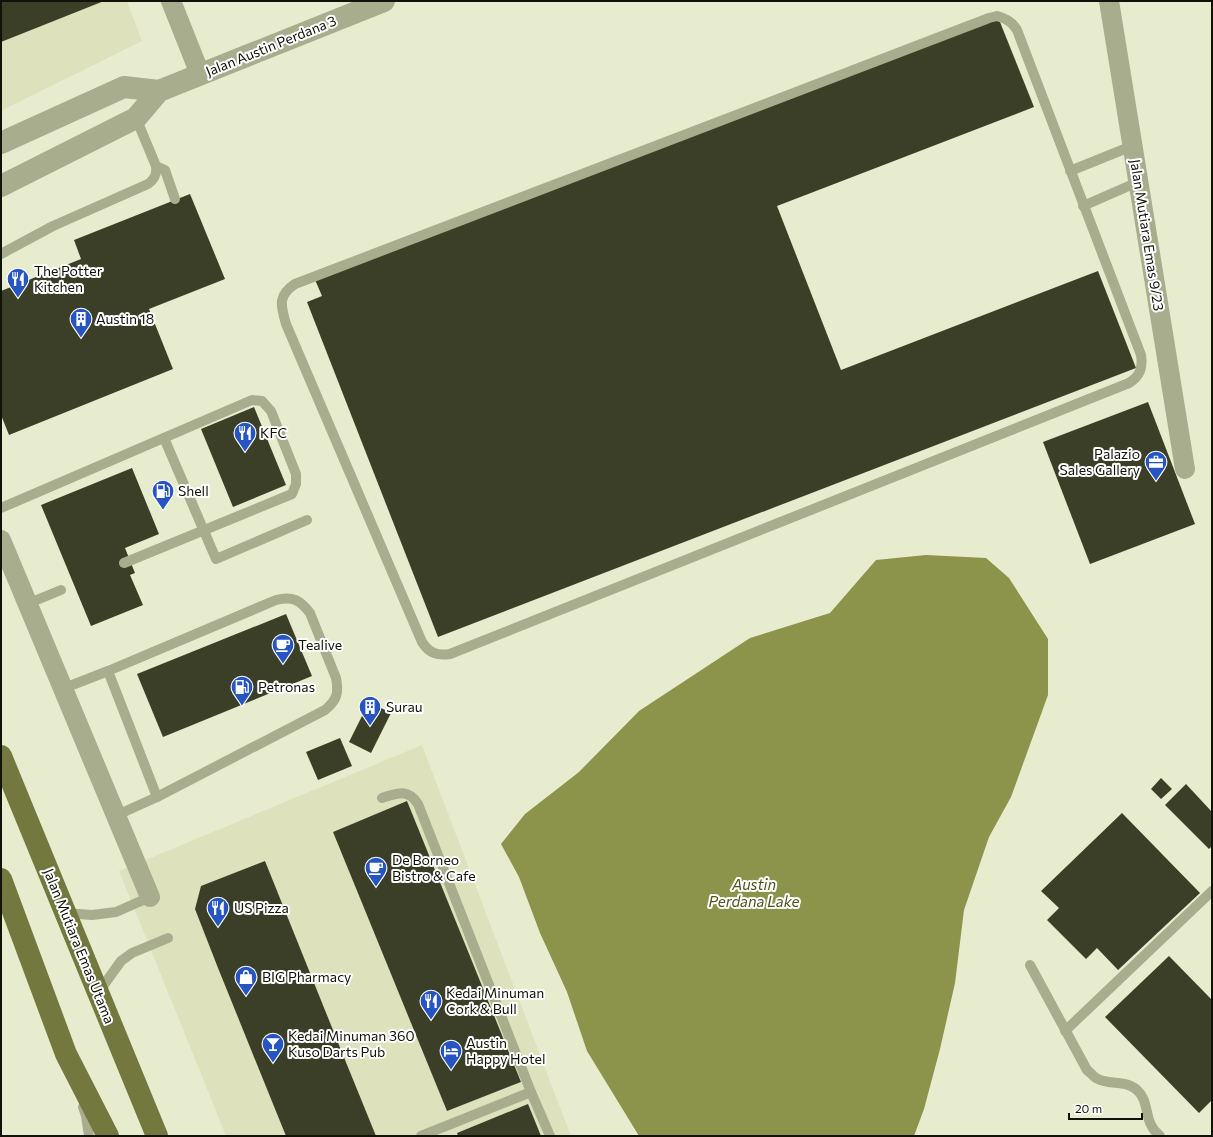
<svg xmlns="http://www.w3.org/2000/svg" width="1213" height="1137" font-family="Commissioner,sans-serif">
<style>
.built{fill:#dde2bd}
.water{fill:#8c934a}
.building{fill:#3c3f27}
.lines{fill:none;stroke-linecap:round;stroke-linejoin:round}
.service{stroke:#a8ad8d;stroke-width:10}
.minor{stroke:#a8ad8d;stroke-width:20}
.tertiary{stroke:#a8ad8d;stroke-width:22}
.primary{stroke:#73793e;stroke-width:22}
.labels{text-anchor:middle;stroke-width:4;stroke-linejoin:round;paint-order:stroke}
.street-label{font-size:14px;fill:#111208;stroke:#fff}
.poi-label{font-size:14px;fill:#111208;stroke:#fff;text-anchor:start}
.water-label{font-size:15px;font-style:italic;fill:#4e531c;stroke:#fff}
</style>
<rect width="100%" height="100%" fill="#e8eccf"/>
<g class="built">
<path d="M1 1H127L142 41 1 111Z"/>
<path d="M422 745 571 1136H226L119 871Z"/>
</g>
<path class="water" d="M926 555 986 558 1009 578 1048 639V695L1011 797 989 837 964 910 955 983 940 1049 924 1109 914 1136H639L587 1051 567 992 540 933 519 877 501 844 525 814 579 772 639 711 750 638 830 613 876 560Z"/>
<g class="building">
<path d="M1 1H104L1 42Z"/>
<path d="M996 12 1034 107 777 206 841 370 1098 271 1136 368 438 637 307 302 322 296 313 275Z"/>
<path d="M190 194 225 279 149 309 173 369 9 435 1 415V291L81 259 74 240Z"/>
<path d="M1148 402 1195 524 1090 564 1043 442Z"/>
<path d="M254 407 286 485 233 507 201 429Z"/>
<path d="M132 468 159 534 125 548 135 573 130 575 143 605 91 626 41 505Z"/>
<path d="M286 614 312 676 163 737 137 674Z"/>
<path d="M369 702 391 713 371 753 349 742Z"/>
<path d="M340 738 352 766 318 780 306 752Z"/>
<path d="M1161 778 1172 789 1161 799 1151 789Z"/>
<path d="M1186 784 1212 812V846L1209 849 1165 805Z"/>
<path d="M407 801 521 1082 447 1111 333 832Z"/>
<path d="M1122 813 1200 893 1118 970 1097 948 1086 959 1047 920 1059 908 1041 891Z"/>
<path d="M265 861 341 1050 376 1136H286L218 968 195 909 201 886Z"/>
<path d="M1169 956 1212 1000V1100L1199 1113 1105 1017Z"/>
<path d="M528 1104 541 1136H458L457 1133Z"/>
</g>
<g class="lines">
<g class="service">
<path d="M997 16C1007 19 1012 22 1017 30L1141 355C1143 368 1140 376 1129 383L450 654C437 656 429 653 422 642L286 324C281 306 277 296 295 284L989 18Z"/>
<path d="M156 166 165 170 175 199"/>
<path d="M1070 171 1132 146"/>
<path d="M1083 206 1138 182"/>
<path d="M1 254 53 226 148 184C155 179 157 174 156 166L136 118"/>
<path d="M164 438 216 559 307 520"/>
<path d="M1 508 252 400 262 401 271 411 296 474V484L292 494 124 563"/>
<path d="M27 604 61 590"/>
<path d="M108 671 157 797"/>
<path d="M62 689 108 671 276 600C293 596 300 600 310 613L336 678C339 693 337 700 325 710L157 797 115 816"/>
<path d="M382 798C397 793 408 788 418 804L531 1092 550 1136"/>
<path d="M65 913 92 915 116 912 150 897"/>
<path d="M1030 965 1087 1070C1090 1072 1093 1076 1096 1078 1109 1086 1125 1079 1137 1090 1151 1102 1142 1122 1160 1136"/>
<path d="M98 993 121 961 132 953 168 938"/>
<path d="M1065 1031 1212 891"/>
<path d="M83 1107 86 1116 89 1136"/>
<path d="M421 1136 531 1092"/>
</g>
<g class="minor">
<path d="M171 1 200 74"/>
<path d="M1109 1 1185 469"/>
<path d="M1 540 150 897"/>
</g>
<g class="tertiary">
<path d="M1 143 124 87 159 91"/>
<path d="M1 186 136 118 159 91 384 1"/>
</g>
<g class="primary">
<path d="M1 756 157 1136"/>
<path d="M1 879 66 1054 108 1136"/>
</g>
</g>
<defs>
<g id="restaurant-pin" transform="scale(1.15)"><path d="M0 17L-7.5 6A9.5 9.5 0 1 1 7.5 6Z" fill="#2655c3" stroke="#fff"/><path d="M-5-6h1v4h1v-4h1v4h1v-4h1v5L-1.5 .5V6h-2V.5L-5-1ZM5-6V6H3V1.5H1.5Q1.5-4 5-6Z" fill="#fff"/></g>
<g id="building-pin" transform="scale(1.15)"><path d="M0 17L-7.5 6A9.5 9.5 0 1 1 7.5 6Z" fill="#2655c3" stroke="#fff"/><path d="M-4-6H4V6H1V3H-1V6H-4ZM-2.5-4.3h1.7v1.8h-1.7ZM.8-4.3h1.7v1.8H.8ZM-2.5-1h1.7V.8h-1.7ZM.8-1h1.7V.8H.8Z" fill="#fff"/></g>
<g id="office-pin" transform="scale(1.15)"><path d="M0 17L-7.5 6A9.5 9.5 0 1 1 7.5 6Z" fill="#2655c3" stroke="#fff"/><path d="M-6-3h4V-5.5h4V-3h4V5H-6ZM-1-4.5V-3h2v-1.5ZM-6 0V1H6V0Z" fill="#fff"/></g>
<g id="fuel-pin" transform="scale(1.15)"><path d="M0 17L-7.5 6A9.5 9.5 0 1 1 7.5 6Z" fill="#2655c3" stroke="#fff"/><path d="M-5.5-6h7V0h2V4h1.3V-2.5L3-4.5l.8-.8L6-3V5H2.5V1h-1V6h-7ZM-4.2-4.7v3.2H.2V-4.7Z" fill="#fff"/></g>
<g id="cafe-pin" transform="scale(1.15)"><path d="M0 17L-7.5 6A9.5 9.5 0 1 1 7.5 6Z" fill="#2655c3" stroke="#fff"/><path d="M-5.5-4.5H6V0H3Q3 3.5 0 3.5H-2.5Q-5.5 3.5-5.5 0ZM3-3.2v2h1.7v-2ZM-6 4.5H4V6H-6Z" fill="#fff"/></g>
<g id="shop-pin" transform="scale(1.15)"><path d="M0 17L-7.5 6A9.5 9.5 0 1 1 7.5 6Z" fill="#2655c3" stroke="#fff"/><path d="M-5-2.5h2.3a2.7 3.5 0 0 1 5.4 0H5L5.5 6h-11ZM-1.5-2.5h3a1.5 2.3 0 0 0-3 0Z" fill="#fff"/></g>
<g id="bar-pin" transform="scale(1.15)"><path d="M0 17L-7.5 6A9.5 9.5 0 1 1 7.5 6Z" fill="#2655c3" stroke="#fff"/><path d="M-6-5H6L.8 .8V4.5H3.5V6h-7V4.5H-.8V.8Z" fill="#fff"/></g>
<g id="hotel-pin" transform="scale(1.15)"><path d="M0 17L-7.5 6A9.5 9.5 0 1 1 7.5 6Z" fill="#2655c3" stroke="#fff"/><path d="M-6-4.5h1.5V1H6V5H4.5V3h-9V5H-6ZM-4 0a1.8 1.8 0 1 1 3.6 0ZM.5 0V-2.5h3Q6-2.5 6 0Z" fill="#fff"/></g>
</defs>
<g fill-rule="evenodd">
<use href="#restaurant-pin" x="18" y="279"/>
<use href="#building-pin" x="81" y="319"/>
<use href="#restaurant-pin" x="245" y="433"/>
<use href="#office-pin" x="1156" y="462"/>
<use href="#fuel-pin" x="163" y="491"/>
<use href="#cafe-pin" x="283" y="645"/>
<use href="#fuel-pin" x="242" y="687"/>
<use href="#building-pin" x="370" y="707"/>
<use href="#cafe-pin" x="376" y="868"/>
<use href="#restaurant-pin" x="218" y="908"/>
<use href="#shop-pin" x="246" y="977"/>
<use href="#restaurant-pin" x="431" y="1001"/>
<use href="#bar-pin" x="273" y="1044"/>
<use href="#hotel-pin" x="451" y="1051"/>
</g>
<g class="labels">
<g class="street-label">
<text transform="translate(271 46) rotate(-22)" y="5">Jalan Austin Perdana 3</text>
<text transform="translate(1147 235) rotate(81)" y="5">Jalan Mutiara Emas 9/23</text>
<text transform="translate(79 946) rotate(68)" y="5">Jalan Mutiara Emas Utama</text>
</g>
<g class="poi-label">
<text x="34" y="276">The Potter<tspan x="34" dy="16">Kitchen</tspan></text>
<text x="96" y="324">Austin 18</text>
<text x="260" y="438">KFC</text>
<text x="1140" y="459" text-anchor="end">Palazio<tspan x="1140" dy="16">Sales Gallery</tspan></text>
<text x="178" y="496">Shell</text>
<text x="298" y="650">Tealive</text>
<text x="258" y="692">Petronas</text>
<text x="386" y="712">Surau</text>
<text x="392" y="865">De Borneo<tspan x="392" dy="16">Bistro &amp; Cafe</tspan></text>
<text x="234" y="913">US Pizza</text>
<text x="262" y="982">BIG Pharmacy</text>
<text x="446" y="998">Kedai Minuman<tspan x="446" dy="16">Cork &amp; Bull</tspan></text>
<text x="288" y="1041">Kedai Minuman 360<tspan x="288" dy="16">Kuso Darts Pub</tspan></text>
<text x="466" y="1048">Austin<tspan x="466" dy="16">Happy Hotel</tspan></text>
</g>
<g class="water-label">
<text x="754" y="890">Austin<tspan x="754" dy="17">Perdana Lake</tspan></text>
</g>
</g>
<rect width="1213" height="1137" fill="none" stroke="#111208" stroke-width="4"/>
<path d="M1069 1113v6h73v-6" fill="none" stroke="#111208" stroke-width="2"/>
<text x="1075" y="1113" font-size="12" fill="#111208" stroke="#ffffff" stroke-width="3" paint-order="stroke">20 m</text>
</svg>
